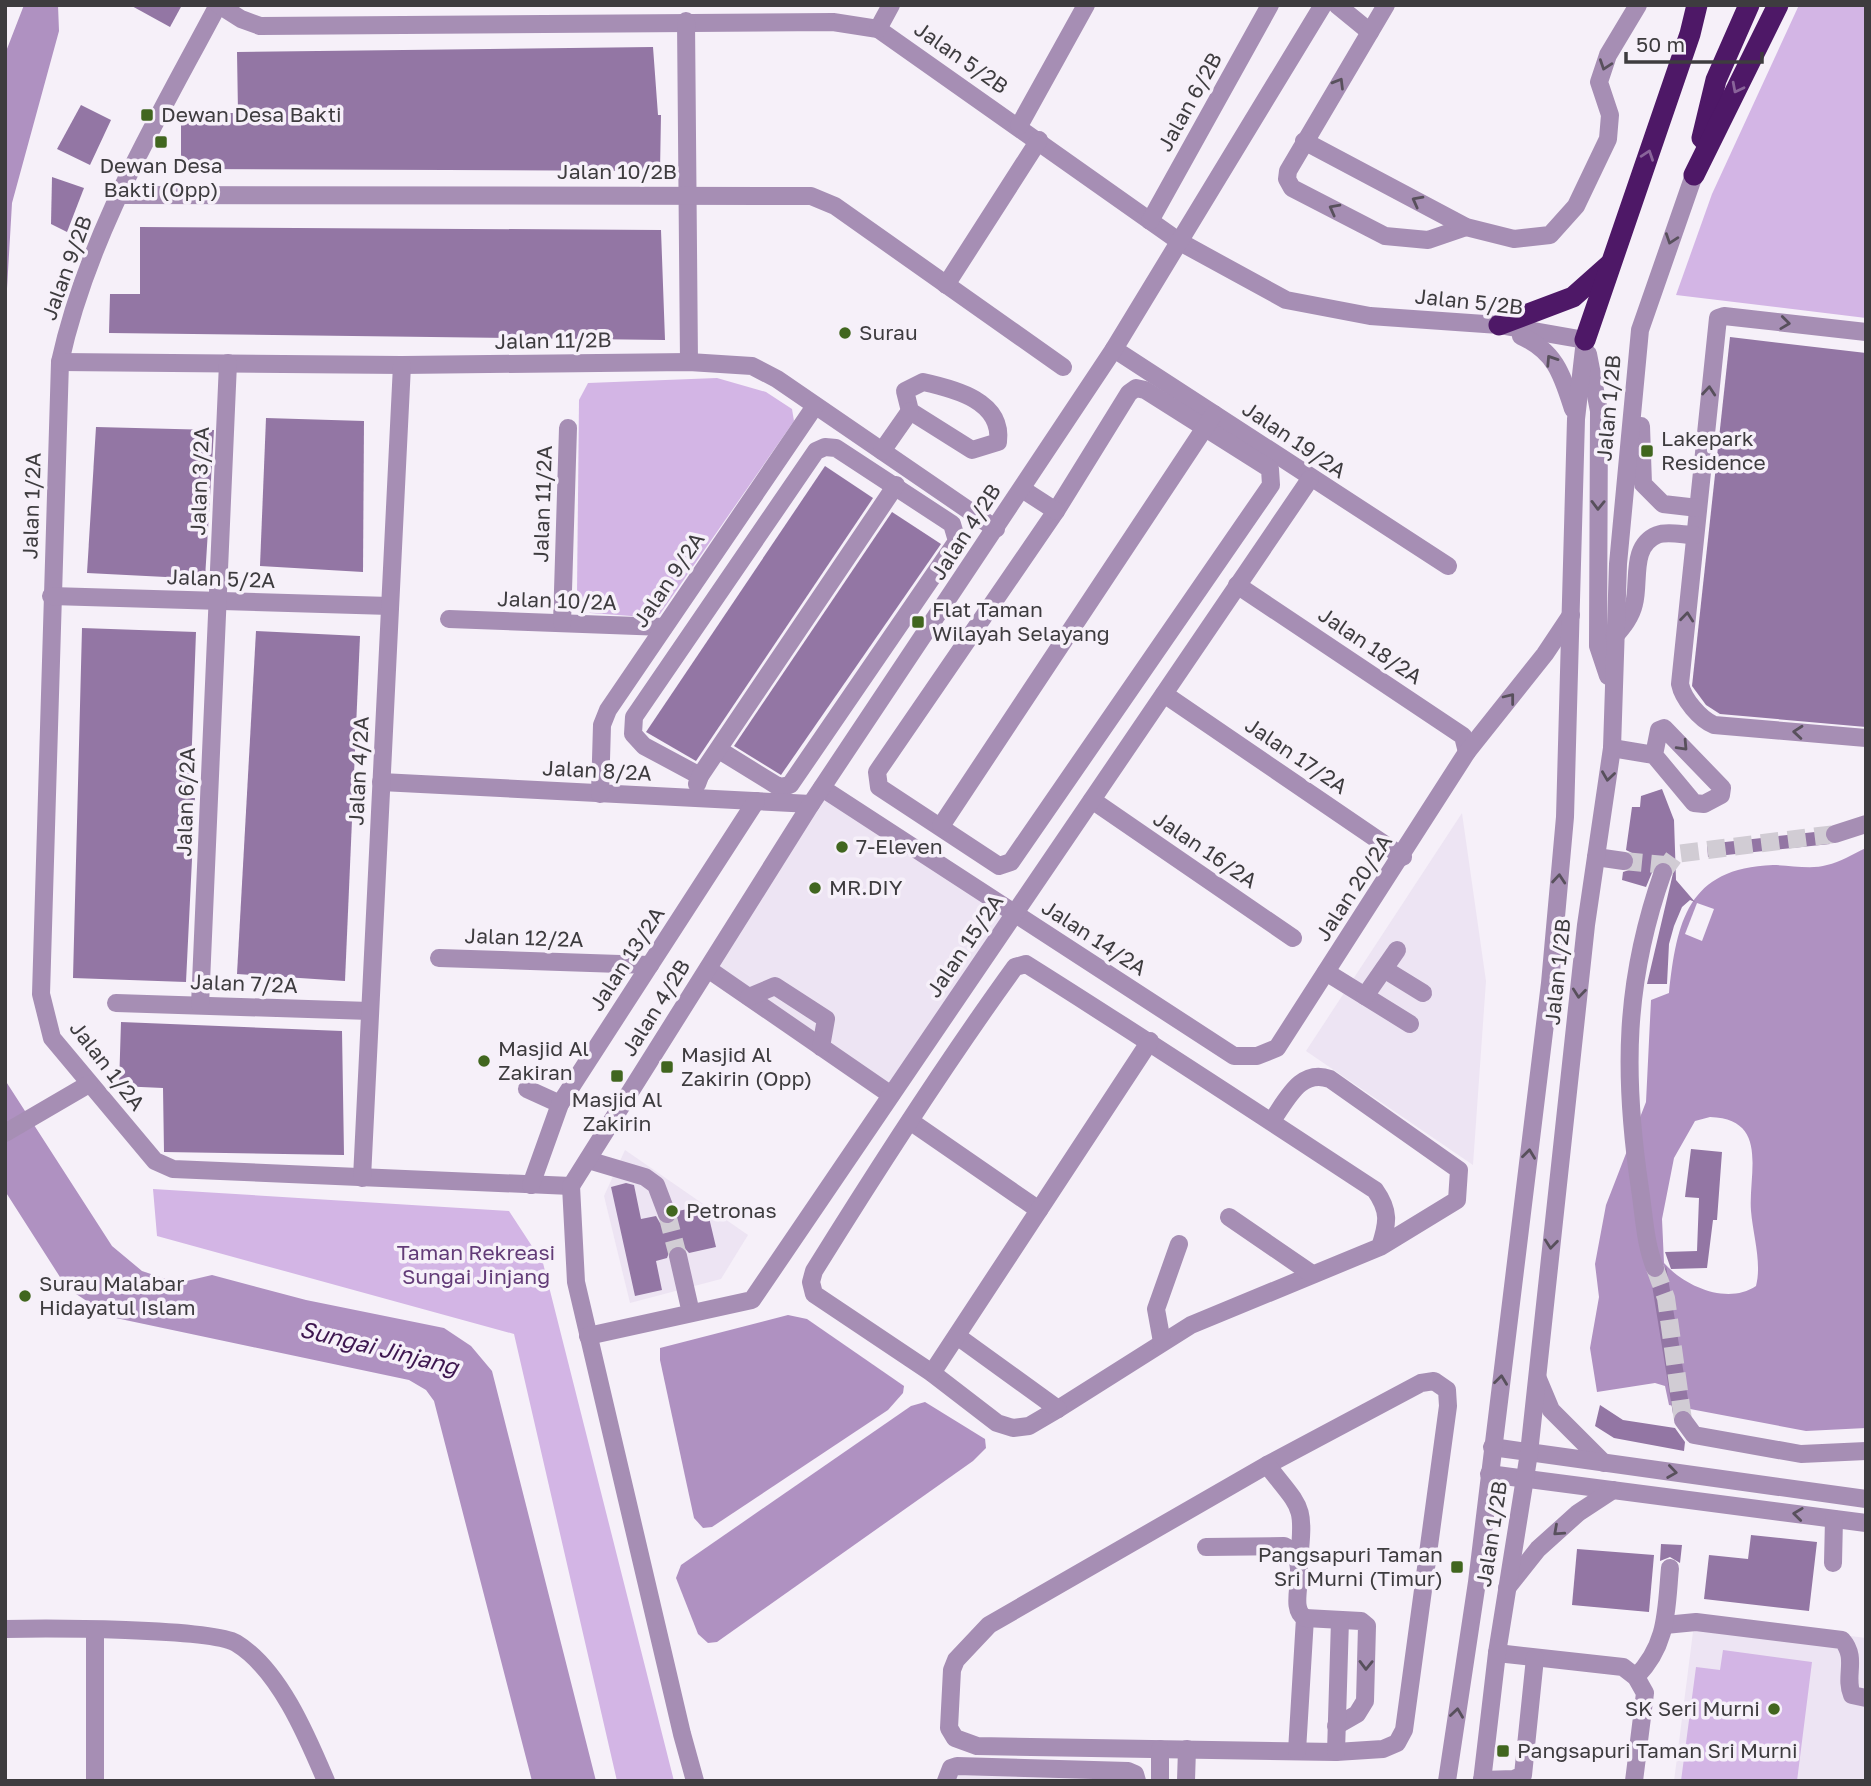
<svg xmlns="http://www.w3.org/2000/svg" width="1871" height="1786" font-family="'Golos Text',sans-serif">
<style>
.built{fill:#ede4f3}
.green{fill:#d3b5e5}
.water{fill:#af91c1;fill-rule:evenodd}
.pier{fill:#f6f0f9}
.building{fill:#9376a4}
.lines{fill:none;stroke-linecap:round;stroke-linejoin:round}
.minor-tunnel{stroke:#d1ccd4;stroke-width:18;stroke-dasharray:18 9;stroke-linecap:butt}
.minor{stroke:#a68eb4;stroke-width:18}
.highway{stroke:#4e1867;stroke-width:21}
.oneway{stroke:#58505c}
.oneway2{stroke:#89649a}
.poi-dot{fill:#41661f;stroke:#f6f0f9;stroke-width:2.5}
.labels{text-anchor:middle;stroke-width:7;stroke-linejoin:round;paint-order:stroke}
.street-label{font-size:21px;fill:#3e3c3f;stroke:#f6f0f9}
.poi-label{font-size:21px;fill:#3e3c3f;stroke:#f6f0f9;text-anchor:start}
.park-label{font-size:21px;fill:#633c78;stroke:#f6f0f9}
.water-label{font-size:23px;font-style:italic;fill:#3d164f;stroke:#f6f0f9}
</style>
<rect width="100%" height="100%" fill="#f6f0f9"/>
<g class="built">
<path d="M824 796 1005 915 889 1087 717 969Z"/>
<path d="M1462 813 1486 981 1473 1165 1306 1051Z"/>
<path d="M625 1150 748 1235 721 1279 630 1303 604 1196Z"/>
<path d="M1695 1616 1866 1638V1781H1674Z"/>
<path d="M954 1772 1127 1775 1133 1781H950Z"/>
</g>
<g class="green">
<path d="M1799 5H1866V318L1676 295 1712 194Z"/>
<path d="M717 378 766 392 792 409 794 421 660 614 645 617 590 613 577 592 579 400 588 383Z"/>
<path d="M153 1189 509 1211 543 1263 674 1781H617L514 1334 157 1236Z"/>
<path d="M1723 1650 1812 1662 1797 1781H1681L1696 1667 1720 1670Z"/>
</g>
<g class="water">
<path d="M24 5H58L59 31 12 203 5 323V54Z"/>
<path d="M1866 848V1428L1806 1431 1669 1405 1665 1386 1655 1383 1597 1392 1590 1348 1599 1297 1595 1264 1606 1205 1646 1102 1651 1000 1669 993C1677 922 1687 868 1773 865 1790 865 1811 870 1827 865 1840 862 1853 854 1866 848ZM1710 1117C1770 1119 1748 1174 1751 1211 1753 1235 1762 1263 1756 1286 1728 1305 1685 1287 1664 1263L1662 1219 1674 1158 1695 1121Z"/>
<path d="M5 1080 112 1246 142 1271 178 1283 212 1275 306 1300 444 1328 471 1346 492 1371 596 1781H532L434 1401 426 1390 409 1380 111 1317 67 1288 5 1191Z"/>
<path d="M788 1315 807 1319 904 1386 903 1393 888 1410 712 1527 703 1528 694 1518 660 1360V1348Z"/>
<path d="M925 1402 985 1439 986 1448 973 1461 717 1642 708 1643 698 1634 676 1578 681 1565 911 1406Z"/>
</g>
<path class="pier" d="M1697 903 1714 909 1702 941 1685 934Z"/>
<g class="building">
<path d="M130 5H182L170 27Z"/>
<path d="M653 47 658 115H661L660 171 181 169V113H238L237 52Z"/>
<path d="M81 105 111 120 90 165 57 149Z"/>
<path d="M52 177 84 188 67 232 51 224Z"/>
<path d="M140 227 661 230 665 340 109 333 110 294H140Z"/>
<path d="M1730 337 1866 353V727L1720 714 1706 705 1692 686Z"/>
<path d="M266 418 364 421 363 572 260 566Z"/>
<path d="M96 427 214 430 205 579 87 573Z"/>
<path d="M825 466 873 498 696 761 646 732Z"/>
<path d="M892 512 941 544 781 775 734 746Z"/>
<path d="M82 628 196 632 190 798H195L186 982 73 978Z"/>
<path d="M256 631 360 636 345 981 237 974Z"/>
<path d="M1662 789 1674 820 1676 880 1695 902 1690 900 1682 907 1674 926 1669 944 1667 984H1647L1674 869 1666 861 1656 863 1646 887 1622 880 1623 872 1632 869 1635 862 1632 853 1626 850 1632 807H1640L1641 796Z"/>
<path d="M1824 831V838L1830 844 1708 857 1707 844Z"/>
<path d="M121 1022 342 1031 344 1155 164 1152 163 1088 119 1086Z"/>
<path d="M1691 1149 1722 1152 1717 1220H1713L1707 1268 1671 1269 1665 1252 1697 1251 1699 1198 1685 1197Z"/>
<path d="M626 1183 634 1185 641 1219 656 1216 660 1223 670 1225 676 1221 678 1211 706 1205 716 1247 689 1253 682 1245 671 1247 667 1258 656 1261 662 1290 635 1296 611 1187Z"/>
<path d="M1666 1266 1690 1411 1681 1409 1673 1414 1651 1279 1663 1276Z"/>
<path d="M1600 1405 1623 1420 1675 1428 1685 1442 1684 1451 1614 1438 1595 1426Z"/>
<path d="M1751 1535 1817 1542 1809 1611 1704 1599 1709 1555 1748 1559Z"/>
<path d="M1661 1544 1682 1545 1680 1563 1670 1557 1660 1561Z"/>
<path d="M1577 1549 1654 1555 1649 1612 1572 1605Z"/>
</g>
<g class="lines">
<g class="minor-tunnel">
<path d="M1624 861 1665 865"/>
<path d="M1663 872 1676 854 1835 834"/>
<path d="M667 1214 678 1256"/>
<path d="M1655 1268 1666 1298 1683 1420"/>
</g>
<g class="minor">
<path d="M218 5C157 120 88 234 60 362L41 994 52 1038 155 1161 173 1169 571 1186"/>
<path d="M219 5 241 19 260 26 833 22 878 29 1180 242 1286 300 1370 316 1499 325 1585 340"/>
<path d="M1337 5 1370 32"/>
<path d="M1386 5 1288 171 1287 179 1292 188 1385 236 1428 240 1466 227"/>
<path d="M686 21 689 362"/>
<path d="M878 29 891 5"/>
<path d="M1019 126 1086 5"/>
<path d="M1304 141 1466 227 1514 239 1550 235 1576 206 1608 139 1610 115 1599 82 1608 55 1638 5"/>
<path d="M118 195 811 196 835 206 1063 367"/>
<path d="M1150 221 1270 5"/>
<path d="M946 285 1039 140"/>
<path d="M1866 332 1724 316 1718 318 1680 684C1683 699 1700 719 1714 725L1866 738"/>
<path d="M1521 336C1556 352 1562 375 1573 409"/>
<path d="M1114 349 1448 566"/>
<path d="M1588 354 1599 411 1598 646 1608 676"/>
<path d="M60 362 402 365 689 362 752 366 777 379 996 529"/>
<path d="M923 382C955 389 1003 401 998 442L972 450 910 411 905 391Z"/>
<path d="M1136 388 1145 390 1270 469 1271 485 1011 862 999 866 879 787 877 772 1056 511 1129 393Z"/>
<path d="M1641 426 1643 484 1663 504 1698 508"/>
<path d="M882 451 910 411"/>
<path d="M1022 489 1056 511"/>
<path d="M1237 585 1463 736 1467 752"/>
<path d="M51 596 390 606"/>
<path d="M449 619 664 627"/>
<path d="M562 623 568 428"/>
<path d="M1614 637C1623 627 1631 617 1634 604 1640 582 1630 546 1657 535 1667 531 1684 535 1695 535"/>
<path d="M1164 694 1403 857"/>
<path d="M1612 748 1654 755 1694 803 1704 804 1721 795 1722 788 1664 728 1659 730 1654 755"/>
<path d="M700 776 644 746 633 734 634 717 816 451 825 447 836 448 952 524 957 541 790 785 779 787 719 750"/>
<path d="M381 782 811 804"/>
<path d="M697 784 700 776 896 485"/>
<path d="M822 788 1234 1056H1257L1277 1048 1467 752 1545 654 1571 615"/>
<path d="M600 794 602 725 608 710 815 406"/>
<path d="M1092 800 1293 938"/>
<path d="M941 826 1214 414"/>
<path d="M1835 834 1866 824"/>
<path d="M1596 857 1624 861"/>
<path d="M439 958 650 965"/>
<path d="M708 969 891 1095"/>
<path d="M1384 969 1423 993"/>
<path d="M1326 972 1410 1024"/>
<path d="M1365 996 1397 950"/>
<path d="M749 997 775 986 826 1019 821 1047"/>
<path d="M116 1003 370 1011"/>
<path d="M200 1005 228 363"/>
<path d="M527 1089 560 1104"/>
<path d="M910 1121 1039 1210"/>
<path d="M1271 1122C1287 1100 1300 1068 1330 1079L1459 1170 1457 1200 1380 1247 1191 1325 1058 1409 1029 1426 1013 1428 997 1423 932 1373 814 1294 811 1282 814 1271C878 1168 944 1065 1015 967L1026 964C1144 1038 1259 1114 1375 1190 1390 1211 1388 1223 1380 1247"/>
<path d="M5 1133 89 1084"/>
<path d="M588 1160 645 1177 656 1185 667 1214"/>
<path d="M362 1178 402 365"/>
<path d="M531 1185 560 1104 756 801"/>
<path d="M571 1186 811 804 1114 349 1323 5"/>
<path d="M571 1186 576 1282 682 1734 695 1781"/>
<path d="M1229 1217 1312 1274"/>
<path d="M678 1256 691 1313"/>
<path d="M1655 1268C1645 1244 1644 1215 1640 1189 1623 1075 1624 982 1663 872"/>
<path d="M588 1336 752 1300 1310 479"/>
<path d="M957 1336 1058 1409"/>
<path d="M1162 1342 1156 1309 1179 1244"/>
<path d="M932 1373 1150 1041"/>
<path d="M1538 1379 1551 1410 1604 1463"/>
<path d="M1434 1381 1447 1390 1448 1406 1404 1730 1397 1743 1383 1749 1336 1752 977 1746 955 1738 949 1728 952 1670 956 1660 989 1625 1267 1465 1421 1383Z"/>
<path d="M1683 1420 1694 1435 1801 1454 1866 1451"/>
<path d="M1492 1447 1866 1499"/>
<path d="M1267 1465C1301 1509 1305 1503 1299 1560"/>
<path d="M1489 1474 1866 1523"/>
<path d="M1206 1547 1284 1546C1316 1561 1284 1605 1305 1618L1297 1751"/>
<path d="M1833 1563 1834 1519"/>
<path d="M1507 1588 1538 1549 1578 1513 1613 1490"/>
<path d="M1305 1618 1361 1621 1367 1626 1365 1701 1357 1714 1336 1726"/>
<path d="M1665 1625 1696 1622 1842 1640C1858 1658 1844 1676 1852 1695L1866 1698"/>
<path d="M5 1629C44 1628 210 1628 236 1643 279 1669 307 1736 326 1781"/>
<path d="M1497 1653 1623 1667 1636 1677 1645 1693 1634 1781"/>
<path d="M1636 1677C1668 1644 1666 1611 1670 1568"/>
<path d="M1336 1752 1340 1620"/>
<path d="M1482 1780 1514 1779 1523 1775 1535 1658"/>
<path d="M95 1781V1631"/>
<path d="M946 1781 951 1768 957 1766 1128 1771 1135 1774 1137 1781"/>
<path d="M1160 1781V1749"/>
<path d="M1186 1781 1187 1749"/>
<path d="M1447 1781 1477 1582 1550 983 1565 817 1576 419 1585 340"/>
<path d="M1482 1781 1497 1653 1529 1453 1586 925 1612 748 1618 564 1640 330 1694 175"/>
</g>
<g class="highway">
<path d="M1702 138 1716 80 1749 5"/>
<path d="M1694 175 1778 5"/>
<path d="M1499 325 1573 297 1609 265"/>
<path d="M1585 340 1690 34 1697 5"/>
</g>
</g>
<defs><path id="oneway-chevron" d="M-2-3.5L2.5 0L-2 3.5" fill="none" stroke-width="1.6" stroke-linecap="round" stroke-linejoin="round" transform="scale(1.75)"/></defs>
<g class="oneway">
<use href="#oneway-chevron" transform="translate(1605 65) rotate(109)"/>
<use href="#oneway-chevron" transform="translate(1339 83) rotate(-59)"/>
<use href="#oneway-chevron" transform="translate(1417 201) rotate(-152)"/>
<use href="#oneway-chevron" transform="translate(1334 209) rotate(-152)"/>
<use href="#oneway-chevron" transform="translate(1671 239) rotate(109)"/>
<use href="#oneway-chevron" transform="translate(1785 323) rotate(7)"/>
<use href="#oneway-chevron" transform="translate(1551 360) rotate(-123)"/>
<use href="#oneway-chevron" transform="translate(1709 391) rotate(-85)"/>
<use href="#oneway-chevron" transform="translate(1598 505) rotate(91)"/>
<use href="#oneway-chevron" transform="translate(1687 617) rotate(-84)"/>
<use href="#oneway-chevron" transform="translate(1510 698) rotate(-52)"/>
<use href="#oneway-chevron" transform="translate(1798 732) rotate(-175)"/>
<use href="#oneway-chevron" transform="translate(1683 746) rotate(47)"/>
<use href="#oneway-chevron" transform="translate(1608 776) rotate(98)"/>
<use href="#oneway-chevron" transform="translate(1559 879) rotate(-85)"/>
<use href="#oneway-chevron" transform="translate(1579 993) rotate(96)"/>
<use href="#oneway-chevron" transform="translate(1529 1154) rotate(-83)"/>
<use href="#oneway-chevron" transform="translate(1551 1244) rotate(96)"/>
<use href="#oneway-chevron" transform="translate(1501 1380) rotate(-83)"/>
<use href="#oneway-chevron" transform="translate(1672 1472) rotate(8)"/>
<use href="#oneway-chevron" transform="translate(1798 1514) rotate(-173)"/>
<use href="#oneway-chevron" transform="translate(1558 1531) rotate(138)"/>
<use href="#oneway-chevron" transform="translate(1366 1665) rotate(91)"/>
<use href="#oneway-chevron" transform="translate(1457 1713) rotate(-82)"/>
</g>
<g class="oneway2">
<use href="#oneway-chevron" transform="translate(1737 88) rotate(117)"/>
<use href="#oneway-chevron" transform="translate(1648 155) rotate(-71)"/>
</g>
<g class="poi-dot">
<rect x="140" y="108" width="14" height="14" rx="3.5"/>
<rect x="154" y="135" width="14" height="14" rx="3.5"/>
<circle cx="845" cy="333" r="7"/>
<rect x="1640" y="444" width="14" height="14" rx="3.5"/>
<rect x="911" y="615" width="14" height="14" rx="3.5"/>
<circle cx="842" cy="847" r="7"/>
<circle cx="815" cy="888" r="7"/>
<circle cx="484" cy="1061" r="7"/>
<rect x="660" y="1060" width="14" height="14" rx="3.5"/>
<rect x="610" y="1069" width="14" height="14" rx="3.5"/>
<circle cx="672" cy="1211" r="7"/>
<circle cx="25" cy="1296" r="7"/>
<rect x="1450" y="1560" width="14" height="14" rx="3.5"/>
<circle cx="1774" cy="1709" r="7"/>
<rect x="1496" y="1744" width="14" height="14" rx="3.5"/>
</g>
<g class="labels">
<g class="street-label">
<text transform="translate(961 58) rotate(35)" y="7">Jalan 5/2B</text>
<text transform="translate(1190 102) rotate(-61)" y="7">Jalan 6/2B</text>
<text x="617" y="179">Jalan 10/2B</text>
<text transform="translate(67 268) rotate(-70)" y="7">Jalan 9/2B</text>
<text transform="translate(1469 302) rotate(6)" y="7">Jalan 5/2B</text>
<text transform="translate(553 341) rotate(-1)" y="7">Jalan 11/2B</text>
<text transform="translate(1609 408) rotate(-85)" y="7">Jalan 1/2B</text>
<text transform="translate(1294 440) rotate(34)" y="7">Jalan 19/2A</text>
<text transform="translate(200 481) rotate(-88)" y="7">Jalan 3/2A</text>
<text transform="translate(543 504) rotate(-88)" y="7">Jalan 11/2A</text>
<text transform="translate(32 506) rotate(-88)" y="7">Jalan 1/2A</text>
<text transform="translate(966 532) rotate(-57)" y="7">Jalan 4/2B</text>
<text transform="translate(221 579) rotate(2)" y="7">Jalan 5/2A</text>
<text transform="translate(669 580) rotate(-56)" y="7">Jalan 9/2A</text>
<text transform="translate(557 601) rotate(2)" y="7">Jalan 10/2A</text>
<text transform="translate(1370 646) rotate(34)" y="7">Jalan 18/2A</text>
<text transform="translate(1296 756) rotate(34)" y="7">Jalan 17/2A</text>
<text transform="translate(359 771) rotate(-87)" y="7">Jalan 4/2A</text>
<text transform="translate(597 771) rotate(3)" y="7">Jalan 8/2A</text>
<text transform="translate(186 802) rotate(-88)" y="7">Jalan 6/2A</text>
<text transform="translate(1205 850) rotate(34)" y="7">Jalan 16/2A</text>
<text transform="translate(1354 888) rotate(-57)" y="7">Jalan 20/2A</text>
<text transform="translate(524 938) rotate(2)" y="7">Jalan 12/2A</text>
<text transform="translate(1094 938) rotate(33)" y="7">Jalan 14/2A</text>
<text transform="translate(965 946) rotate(-56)" y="7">Jalan 15/2A</text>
<text transform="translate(627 959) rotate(-57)" y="7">Jalan 13/2A</text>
<text transform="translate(1558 972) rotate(-84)" y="7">Jalan 1/2B</text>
<text transform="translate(244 984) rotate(2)" y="7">Jalan 7/2A</text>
<text transform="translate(656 1008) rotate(-58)" y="7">Jalan 4/2B</text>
<text transform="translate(107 1066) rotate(52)" y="7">Jalan 1/2A</text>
<text transform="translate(1492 1534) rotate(-81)" y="7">Jalan 1/2B</text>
</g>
<g class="poi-label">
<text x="161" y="122">Dewan Desa Bakti</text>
<text x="161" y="173" text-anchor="middle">Dewan Desa<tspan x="161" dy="24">Bakti (Opp)</tspan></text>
<text x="859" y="340">Surau</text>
<text x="1661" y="446">Lakepark<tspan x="1661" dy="24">Residence</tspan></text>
<text x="932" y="617">Flat Taman<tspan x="932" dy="24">Wilayah Selayang</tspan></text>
<text x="856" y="854">7-Eleven</text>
<text x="829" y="895">MR.DIY</text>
<text x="498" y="1056">Masjid Al<tspan x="498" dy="24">Zakiran</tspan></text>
<text x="681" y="1062">Masjid Al<tspan x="681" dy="24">Zakirin (Opp)</tspan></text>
<text x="617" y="1107" text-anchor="middle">Masjid Al<tspan x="617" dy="24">Zakirin</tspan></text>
<text x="686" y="1218">Petronas</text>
<text x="39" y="1291">Surau Malabar<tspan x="39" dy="24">Hidayatul Islam</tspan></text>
<text x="1443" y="1562" text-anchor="end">Pangsapuri Taman<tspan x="1443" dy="24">Sri Murni (Timur)</tspan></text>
<text x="1760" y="1716" text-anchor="end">SK Seri Murni</text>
<text x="1517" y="1758">Pangsapuri Taman Sri Murni</text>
</g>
<g class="park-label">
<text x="476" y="1260">Taman Rekreasi<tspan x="476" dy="24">Sungai Jinjang</tspan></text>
</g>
<g class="water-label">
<text transform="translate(379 1348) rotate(14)" y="8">Sungai Jinjang</text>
</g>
</g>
<rect width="1871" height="1786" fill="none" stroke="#3e3c3f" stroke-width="14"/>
<path d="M1626 52v10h136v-10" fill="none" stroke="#3e3c3f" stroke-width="3.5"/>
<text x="1636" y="52" font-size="21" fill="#3e3c3f" stroke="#f6f0f9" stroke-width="5" paint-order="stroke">50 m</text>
</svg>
